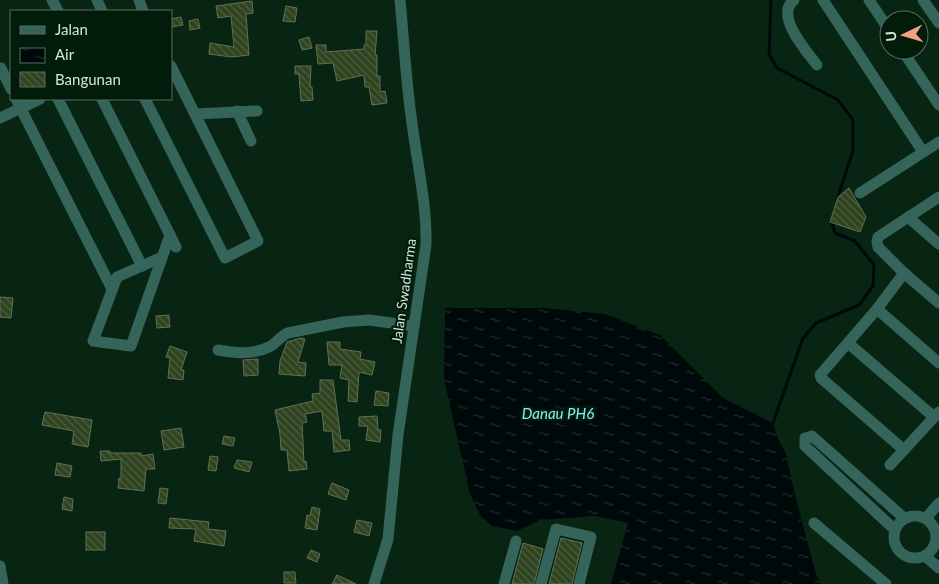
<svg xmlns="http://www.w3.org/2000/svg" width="939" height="584" font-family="Lato,sans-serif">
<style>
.water{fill:url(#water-ripples)}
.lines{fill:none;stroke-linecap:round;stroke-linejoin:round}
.stream{stroke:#00090a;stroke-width:3}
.building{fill:url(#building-back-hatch);stroke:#617154}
.street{stroke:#35645a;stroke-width:11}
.labels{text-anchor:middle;stroke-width:4.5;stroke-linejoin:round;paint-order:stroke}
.street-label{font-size:14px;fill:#d5e5d9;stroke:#011c0b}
.water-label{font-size:15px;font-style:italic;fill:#89ebef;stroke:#011c0b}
</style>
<defs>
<pattern id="water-ripples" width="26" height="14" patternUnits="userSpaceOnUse" patternTransform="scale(1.25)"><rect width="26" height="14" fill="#00090a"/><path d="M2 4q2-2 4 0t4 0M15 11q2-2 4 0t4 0" fill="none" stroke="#242d2d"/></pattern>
<pattern id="building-back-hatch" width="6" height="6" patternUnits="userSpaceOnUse" patternTransform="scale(1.25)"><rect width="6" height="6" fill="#2f431f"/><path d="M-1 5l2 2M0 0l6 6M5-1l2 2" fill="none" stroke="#4c5e3f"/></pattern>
</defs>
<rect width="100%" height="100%" fill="#082514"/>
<path class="water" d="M445 308H546L605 314 660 335 723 398 773 423 777 436 786 454 795 495 816 574 822 584H611L628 523 595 516 540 520 517 531 492 526 480 515 470 494 444 379Z"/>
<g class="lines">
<g class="stream">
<path d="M771 0 769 54 777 68 838 100 853 120V150L837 200"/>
<path d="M773 423 803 338 816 323 859 305 873 286 874 265 855 241 835 233 831 220"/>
</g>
</g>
<g class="building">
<path d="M252 1 253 13 246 14 249 55 232 57 209 54 210 43 234 47 231 16 218 18 216 6Z"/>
<path d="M286 6 297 8 295 22 283 21Z"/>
<path d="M181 17 183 25 171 27V19Z"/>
<path d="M198 19 200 28 190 30 189 21Z"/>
<path d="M366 31H377L375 55H377V76H380V92L385 91 387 103 372 105 369 87H365L364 75 337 81 333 63 318 64 316 45H326V52L364 49V45H366Z"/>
<path d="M309 37 312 48 302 50 299 40Z"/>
<path d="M295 66H311L310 87H312L313 100 301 101 299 74H295Z"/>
<path d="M849 188 866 217 860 232 830 222 838 197Z"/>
<path d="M0 297 13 298 11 318 0 317Z"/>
<path d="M169 315 170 327 157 328 156 316Z"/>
<path d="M301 338 305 339 298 362 306 363 305 376 279 374 280 361 287 342Z"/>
<path d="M327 342H340V349L361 352 360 359 375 362 372 375 359 372 357 402 348 401 349 380 340 378 342 365H329Z"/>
<path d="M170 346 187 352 181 370H184L183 380 168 378 170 358 166 357Z"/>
<path d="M258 359V375L244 376 243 360Z"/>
<path d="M320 380H333L341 440H349L350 450 334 452 332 431H324L322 411 305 414 307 422 302 423 304 462 306 461 307 469 289 471 287 450H281L280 434 275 410 313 401 312 394 320 393Z"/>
<path d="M376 391 389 393 388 406 374 405Z"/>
<path d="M45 412 92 420 88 447 72 444 74 431 42 425Z"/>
<path d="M377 416 378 430H381L380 442 366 440 368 426H359V417Z"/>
<path d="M181 428 184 447 164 450 161 431Z"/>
<path d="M224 436 235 438 233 446 222 444Z"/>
<path d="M100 451H110V453H141V456L153 454 155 469H146L144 491 118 488 119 478 121 479V459L101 461Z"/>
<path d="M210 456 218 457 216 471 208 470Z"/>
<path d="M237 460 252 462 249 472 234 468Z"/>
<path d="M57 463 72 466 70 477 55 475Z"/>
<path d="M332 483 349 490 346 500 328 494Z"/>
<path d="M160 488 168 489 166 504 158 503Z"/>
<path d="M64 497 73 499 72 511 62 509Z"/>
<path d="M312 507 320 509 317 530 305 528 307 515 310 516Z"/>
<path d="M170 518 209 522 208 529 226 531 224 546 194 541 196 529 169 528Z"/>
<path d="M357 520 372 523 369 536 354 532Z"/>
<rect x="86" y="532" width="19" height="18"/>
<path d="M561 538 582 543 572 584H549Z"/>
<path d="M523 543 543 549 534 584H512Z"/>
<path d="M311 550 320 554 317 562 307 558Z"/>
<path d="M284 572H295L296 583H284Z"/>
<path d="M337 575 356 584H332Z"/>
</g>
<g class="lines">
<g class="street">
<path d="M52 0 58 11"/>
<path d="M97 0 102 11"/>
<path d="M139 0 143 11"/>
<path d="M794 0C774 15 807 52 817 65"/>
<path d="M823 0 923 152"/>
<path d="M869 0 889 30"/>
<path d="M923 0 939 23"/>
<path d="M902 50 939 105"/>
<path d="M1 68 11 89"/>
<path d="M16 99 112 289"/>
<path d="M58 99 142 266"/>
<path d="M102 99 176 247"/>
<path d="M145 99 225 258 258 241 171 66"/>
<path d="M237 111 251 141"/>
<path d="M195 114 257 111"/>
<path d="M0 118 40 99"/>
<path d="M860 193 939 142"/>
<path d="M939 197 878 237 877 242 878 247 904 273 939 303"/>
<path d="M908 217 939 244"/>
<path d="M162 257 117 277 93 341 131 346 170 235"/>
<path d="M877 309 939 363"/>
<path d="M848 343 934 417"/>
<path d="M218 350C235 353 253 355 269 347 276 344 280 336 288 333L343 322 369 320 414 326"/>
<path d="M904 450 821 378 820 375 877 309 904 273"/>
<path d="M890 465 939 412"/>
<circle cx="915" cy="537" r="21"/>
<path d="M926 518 939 503"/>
<path d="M814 523 886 584"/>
<path d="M895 530 805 446V438L812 436 904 518"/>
<path d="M925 556 939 568"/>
<path d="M0 566 3 584"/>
<path d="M374 584 388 539 398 435 426 245C427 204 417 163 412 123 406 82 404 41 400 0"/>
<path d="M504 584 516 541"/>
<path d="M541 584 556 529 591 537 579 584"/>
</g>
</g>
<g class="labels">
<g class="street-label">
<text transform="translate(404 291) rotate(-82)" y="5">Jalan Swadharma</text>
</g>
<g class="water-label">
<text x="558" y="419">Danau PH6</text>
</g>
</g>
<rect x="10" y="10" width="162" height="90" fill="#011c0b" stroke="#566c5d"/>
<rect x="20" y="26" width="25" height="8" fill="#35645a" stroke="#566c5d"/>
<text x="55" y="35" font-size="15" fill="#d5e5d9">Jalan</text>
<rect x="20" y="48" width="25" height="15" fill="url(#water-ripples)" stroke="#566c5d"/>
<text x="55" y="60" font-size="15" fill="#d5e5d9">Air</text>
<rect x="20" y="72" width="25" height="15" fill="url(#building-back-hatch)" stroke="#566c5d"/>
<text x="55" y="85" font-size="15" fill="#d5e5d9">Bangunan</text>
<g transform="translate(904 35) rotate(265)"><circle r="24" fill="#011c0b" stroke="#566c5d"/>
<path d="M0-4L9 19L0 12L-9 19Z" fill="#f2a080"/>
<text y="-8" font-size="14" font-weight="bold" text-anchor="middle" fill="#d5e5d9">U</text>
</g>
</svg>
